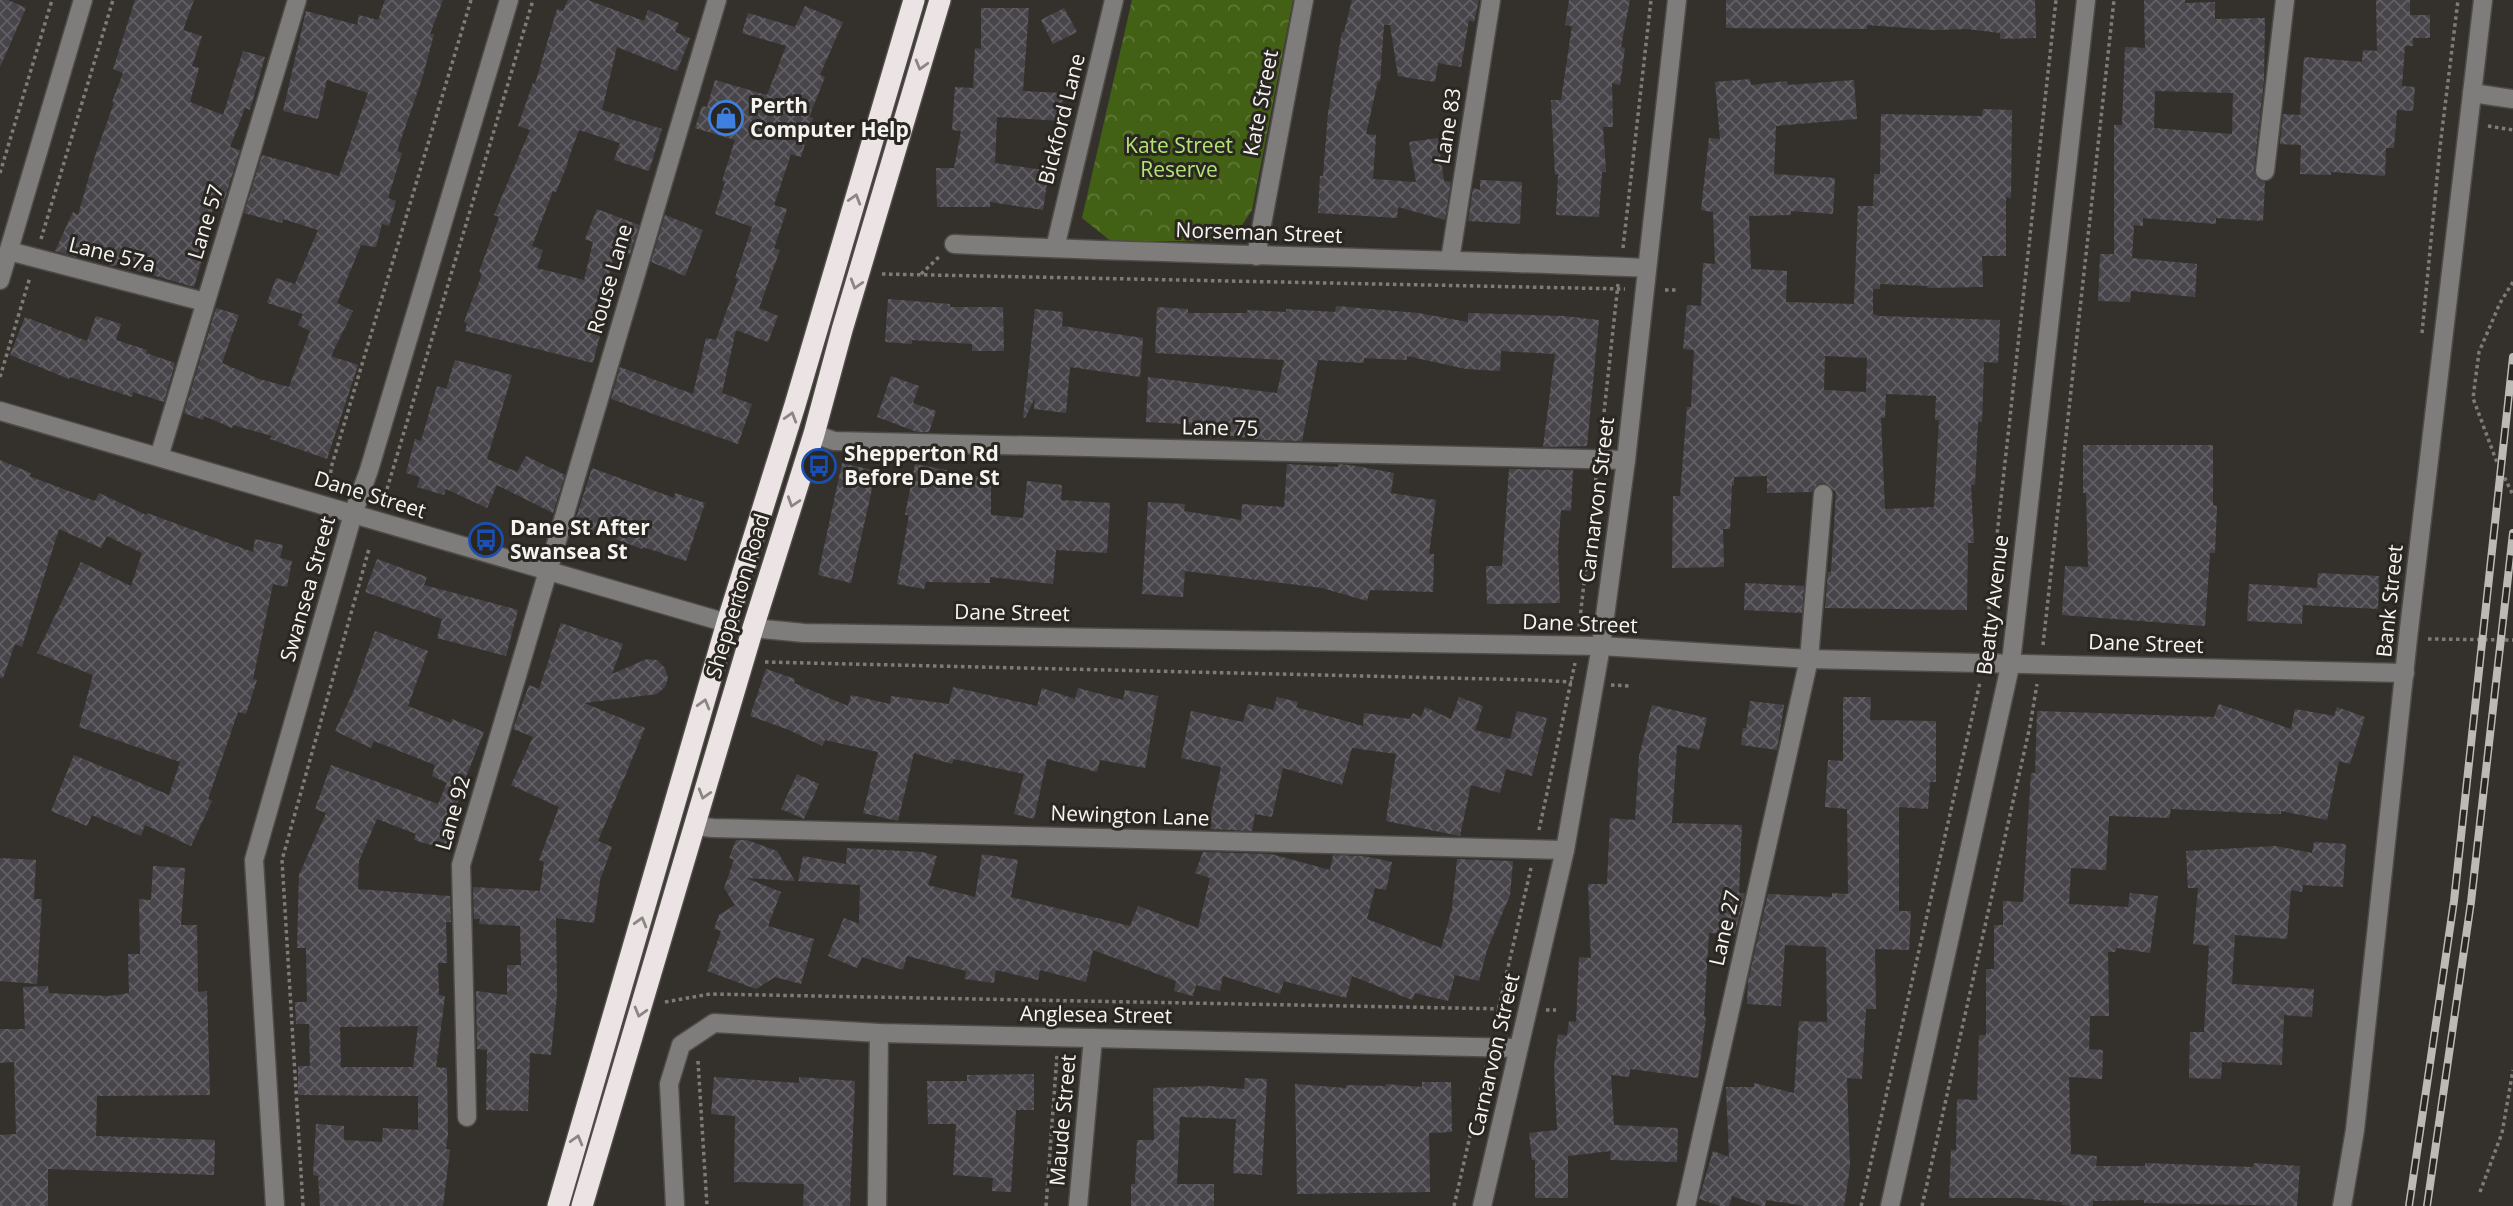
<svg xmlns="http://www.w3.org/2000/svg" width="2513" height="1206" font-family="'Open Sans',sans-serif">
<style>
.park{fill:url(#park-crowns)}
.building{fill:url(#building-cross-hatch);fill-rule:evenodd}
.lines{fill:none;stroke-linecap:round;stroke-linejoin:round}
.minor-casing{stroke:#4f4c48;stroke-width:21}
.highway-casing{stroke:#4f4c48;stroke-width:24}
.path{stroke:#7f7c78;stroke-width:3.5;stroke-dasharray:3.5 3.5;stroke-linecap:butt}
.minor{stroke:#7f7c7c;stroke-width:18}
.highway{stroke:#ece3e4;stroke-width:21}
.rail-casing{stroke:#bcbab6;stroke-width:8}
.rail{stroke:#2a2722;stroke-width:5;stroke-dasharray:16;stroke-linecap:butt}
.oneway{stroke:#8b8583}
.labels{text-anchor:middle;stroke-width:6;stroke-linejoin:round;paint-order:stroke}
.street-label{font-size:21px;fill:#f6f4f1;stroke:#2a2722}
.poi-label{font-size:21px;font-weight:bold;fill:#f6f4f1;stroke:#2a2722;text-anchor:start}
.park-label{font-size:21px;fill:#b2e574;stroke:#2a2722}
</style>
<defs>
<pattern id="park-crowns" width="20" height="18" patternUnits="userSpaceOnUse" patternTransform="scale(1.75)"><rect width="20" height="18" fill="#436115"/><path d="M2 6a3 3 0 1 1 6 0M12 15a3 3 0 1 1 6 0" fill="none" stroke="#5f7838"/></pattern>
<pattern id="building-cross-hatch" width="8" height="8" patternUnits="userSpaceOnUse" patternTransform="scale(1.75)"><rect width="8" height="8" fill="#47454a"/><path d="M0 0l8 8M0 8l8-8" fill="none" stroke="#626065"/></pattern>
</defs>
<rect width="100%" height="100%" fill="#34312c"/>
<path class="park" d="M1132 0H1293L1252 210 1232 240 1112 242 1082 218Z"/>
<g class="building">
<path d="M0 0H8L26 8 0 67Z"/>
<path d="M135 0H194L183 30 202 36 192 66 199 68 190 102 223 115 243 51 265 57 250 110 245 108 230 147 240 150 222 208 214 206 199 255 203 256 194 287 117 265 112 266 79 251 76 257 55 251 73 212 78 215 95 156 114 103 112 102 123 73 113 69Z"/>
<path d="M385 0H443L430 34H434L422 79 397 151 402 153 388 198 396 201 389 226 382 224 376 247 361 245 337 303 353 311 331 356 358 365 327 459 270 439 272 436 233 425 232 428 204 416 203 420 184 413 216 308 239 315 222 363 259 379 289 387 310 331 298 325 303 314 267 303 276 278 295 284 318 230 283 219 282 223 244 213 262 155 339 176 368 93 327 80 318 119 283 111 306 11 357 25 359 15 378 20Z"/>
<path d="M568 0H588L644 21 648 10 679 23 675 32 690 38 677 71 617 47 602 110 662 129 649 171 614 160 620 143 579 130 567 163H568L556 192 553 191 532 246 543 250 537 268 584 280 593 242 585 239 597 209 639 225 630 254 625 252 624 254 615 251 598 318 604 320 593 363 465 331 467 323 464 322 482 274 479 272 499 217 494 215 530 130 518 126 533 83 535 84 557 9 563 11Z"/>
<path d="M1352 0H1479L1474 22 1469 20 1461 67 1438 63 1435 82 1398 76 1390 25H1384L1380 82 1378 81 1366 134 1376 135 1373 179 1416 182 1409 142 1438 138 1444 181 1451 182 1445 220 1398 207 1397 218 1318 213 1320 176H1323L1328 113 1342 32H1344Z"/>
<path d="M1569 0H1630L1621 47 1625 48 1620 85 1612 83 1613 127H1603L1606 172H1602L1599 217 1556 215 1558 174 1555 175 1551 100H1561L1572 26 1565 25Z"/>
<path d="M1726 0H2035L2036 38 2000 39V33L1967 29 1935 30 1867 25V29L1726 28Z"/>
<path d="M2144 0H2185V3L2215 2V19L2265 18 2264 80 2254 170 2258 180 2265 182 2263 221 2216 218V224L2143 218V226L2134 225 2132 258 2197 264 2195 297 2131 291 2130 302 2098 301 2100 254H2114V125H2122L2125 47 2145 48ZM2155 91 2233 93 2232 134 2154 128Z"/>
<path d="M2376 0H2410V15H2430V38H2413V46H2405L2402 86 2415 87 2413 111 2397 110 2394 148H2386L2385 176 2331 172V175L2300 174 2301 145 2280 144 2283 114 2300 115 2304 57 2362 62 2363 50 2377 51Z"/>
<path d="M805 6 843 22 820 75 825 77 809 117 813 118 801 157 791 154 774 205 787 209 774 248 780 250 759 308 778 316 768 342 736 330 722 393 752 404 738 444 611 399 620 367 693 394 706 338 716 340 738 279 735 278 752 227 715 214 725 182 722 181 735 140 695 128 702 106 707 107 715 80 767 95 786 46 742 33 748 13 795 27Z"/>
<path d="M981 8H1029L1023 91 1063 93 1062 121 997 117 995 163 1049 171 1043 210 990 202V207H937L936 168H954L961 131 952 130 955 87 973 88 975 48 981 49Z"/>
<path d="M1064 8 1077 32 1053 44 1041 20Z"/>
<path d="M1750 79 1751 85 1787 81 1788 85 1854 80 1857 119 1776 126 1774 174 1835 178 1833 214 1791 211V215L1749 216 1751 269 1787 271 1786 302 1854 304 1858 206H1873L1874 174H1880L1881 114 1982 116 1983 109 2012 110 2011 198 2006 197V256H1982L1983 287 1927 288 1928 286 1880 284V289H1873V314L1879 316 2000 320 1998 363 1984 362 1982 422H1978L1975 485H1971L1974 543H1968L1967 610 1825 608 1828 572H1831L1836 492 1825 483 1818 484 1812 492 1767 493V476L1734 477V485H1732L1730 529H1723L1724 567 1672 568 1673 496H1680L1687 407H1691L1694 350 1683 349 1687 305 1701 306 1703 263 1715 264 1713 212 1701 210 1709 138 1720 139 1715 82ZM1825 356 1867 358 1866 392 1824 390ZM1886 394 1936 396 1935 420H1939L1934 507 1885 509 1881 418H1885Z"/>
<path d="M1480 180 1522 182 1520 224 1468 221 1473 188 1480 190Z"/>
<path d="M665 215 703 230 685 276 651 262Z"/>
<path d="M888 299 950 304V307H1003L1004 351H972V344L912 340V344L885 342Z"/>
<path d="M1336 306 1418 313 1468 322V313L1564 316 1599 320 1587 446 1543 447 1555 354 1501 351 1500 371 1466 369 1407 356V360L1364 358V363L1318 360 1302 441 1264 440 1224 435V438L1203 437V425L1146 422 1148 377 1277 393 1284 360 1155 353 1157 307 1188 309V313H1247V310L1286 312V309L1335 312Z"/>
<path d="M1035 309 1063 312 1062 326 1143 338 1140 377 1070 367 1066 413 1034 409 1035 398 1025 418 1023 417Z"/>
<path d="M96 316 121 324 116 340 147 350 146 353 175 363 164 402 133 392 132 397 70 377 69 379 10 355 25 317 87 341Z"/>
<path d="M455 360 512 375 487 459 517 472 526 456 565 475 553 513 497 485 487 508 446 489 444 495 417 487 420 477 406 473 415 439 421 441 437 386 446 389Z"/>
<path d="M891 376 919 386 913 403 936 411 929 432H917L877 417Z"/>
<path d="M2083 445H2213V505L2217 506 2215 553H2210L2205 626 2062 615 2065 566 2088 567 2086 493H2083Z"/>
<path d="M0 460 31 473 29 476 95 501 99 493 146 515 147 513 253 552 255 539 283 545 280 558 292 561 287 587 273 584 253 679 257 680 246 714 238 712 208 799 212 801 191 846 145 825 141 836 92 815 87 826 51 811 74 755 169 795 180 762 79 727 93 675 37 653 81 562 131 586 142 553 107 536 101 548 59 529 22 647 15 644 3 678H0Z"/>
<path d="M842 463 876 471 851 583 818 575Z"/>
<path d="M915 464 991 479V515L1023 518 1027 481 1062 485 1061 500 1110 503 1107 553 1056 550 1053 584 990 577V583L926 582 924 589 897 584 909 515H905Z"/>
<path d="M1287 464 1338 467V464L1350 465 1394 473 1391 493 1436 500 1429 554H1434L1433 592 1370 590 1367 601 1322 588 1185 571 1183 597 1142 594 1148 502 1185 504 1184 511 1241 520 1242 504 1284 507Z"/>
<path d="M592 468 674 498 675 493 705 503 686 561 643 547 642 549 603 534 602 537 573 527Z"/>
<path d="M1509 469 1573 470 1571 511 1561 510 1558 550 1560 603 1487 604 1486 566H1502Z"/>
<path d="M377 559 427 577 424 585 518 610 506 656 437 638 442 619 365 592Z"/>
<path d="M2318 573 2379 576 2378 609 2303 605 2302 624 2247 621 2249 584 2317 588Z"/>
<path d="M1745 583 1804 586 1802 613 1744 610Z"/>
<path d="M561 623 623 644 612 674 647 659 657 660 665 668 668 678 665 687 657 694 584 703 645 728 598 841 612 847 600 880 594 923 556 918 557 995 551 1055 530 1053 528 1111 486 1110 487 1050 477 1049 476 991 507 995V965H521L520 926 479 924 480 919H474L473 887 540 891 544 862 539 860 559 807 511 785 533 737 513 729 529 685 539 689Z"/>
<path d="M375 631 428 651 408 706 451 723 452 719 484 732 461 789 445 849 414 840 416 834 377 819 359 861 358 889 450 896 451 922H446L447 963H438L439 995 445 996 436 1067 447 1068 448 1134 446 1149 450 1150 443 1206H320L318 1176 313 1175 316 1124 344 1126V1140L382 1142 383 1128 418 1130V1096L298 1095V1066H310L309 1024H296L295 1002H307L306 948H297L299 875 326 813 315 809 331 765 438 804 447 783 432 776 435 765 374 741 371 748 335 731 354 690ZM418 1026 413 1067H341L340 1027Z"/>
<path d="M766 669 795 679 794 683 848 706 851 695 890 704 891 696 949 704 953 687 1037 706 1042 688 1075 699 1078 688 1123 700 1125 690 1158 696 1145 768 1100 760 1097 772 1047 759 1034 819 1014 814 1024 774 954 759 952 764 914 753 898 821 863 813 878 752 825 740 822 746 789 730 750 716Z"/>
<path d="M1277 697 1298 702 1296 707 1363 726 1364 713 1410 719 1413 713 1421 717 1425 707 1451 719 1459 697 1483 706 1475 730 1510 739 1517 711 1547 718 1532 776 1506 769 1500 793 1471 785 1460 836 1386 821 1396 754 1352 748 1342 785 1283 768 1272 817 1255 814 1252 831 1210 829 1212 824H1209L1221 767 1181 758 1191 711 1243 722 1248 704 1273 710Z"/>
<path d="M1843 697H1871L1870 720 1936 721V782H1930L1928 809 1899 807V911H1911L1909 950 1875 949 1876 1009H1866L1862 1079 1847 1078 1850 1167 1844 1206H1805L1766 1200 1765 1206H1762L1732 1196 1729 1206H1721L1699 1199 1713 1151 1729 1157 1726 1087H1754V1083L1794 1093 1799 1021 1827 1022 1826 947 1785 945 1781 1006 1747 1004 1748 981 1768 894 1832 897V893L1848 894 1847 809 1825 807 1828 760 1843 761Z"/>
<path d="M1750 701 1784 705 1777 750 1741 745 1743 728H1746Z"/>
<path d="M2219 704 2291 729 2295 709 2334 716 2337 707 2365 717 2350 764 2339 761 2327 820 2281 811V814H2273L2171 809 2169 818 2109 816 2106 870 2071 868 2069 904 2128 907 2130 893 2158 896 2150 953 2116 948 2115 952H2108L2109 1016H2090L2089 1049 2103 1050 2102 1079 2069 1077 2071 1154 2097 1156 2096 1166H2145V1163L2253 1167 2254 1163 2300 1166 2297 1206 2144 1203V1200L2093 1201V1206H2075L2062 1205V1202L2020 1198H1949L1951 1150H1956L1957 1099 1977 1100 1979 1035H1986V969H1994V925H2003V901L2023 902 2031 773H2035L2037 711 2214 717Z"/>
<path d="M1652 705 1707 718 1699 750 1677 745 1672 823 1742 825 1739 893H1745L1735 934 1709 933 1704 1016 1706 1017 1698 1078 1630 1069 1629 1077 1611 1075 1614 1125 1678 1128 1677 1162 1610 1160 1611 1151 1568 1156V1198H1535V1160H1532L1529 1133 1557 1130 1554 1067 1558 1034 1567 1036 1569 1021 1576 1022 1579 957 1591 958 1588 884H1607L1610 818 1635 820 1639 756Z"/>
<path d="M797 774 819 784 804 819 781 809Z"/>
<path d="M736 840H747L777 851 795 881 746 878 781 892 768 926 814 939 801 984 775 977 756 989 707 971 721 931 714 929 719 915 735 905 724 888 734 860 729 858Z"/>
<path d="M2314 842 2346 844 2343 887 2303 885 2302 892 2291 890 2287 939 2235 935 2232 984 2314 989 2312 1017 2284 1015 2282 1065 2222 1062 2221 1079 2189 1078 2190 1032H2204L2209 946 2193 944 2198 888H2188L2186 851 2275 846 2312 853Z"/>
<path d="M847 848 922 852 937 856 928 885 975 897 982 854 1018 860 1011 897 1130 926 1138 906 1198 928 1210 878 1195 873 1203 852 1271 854 1330 870 1333 855 1363 856 1392 862 1386 890 1375 888 1367 919 1441 948 1452 909 1457 859 1513 861 1510 895 1487 950 1479 981 1455 975 1448 1001 1415 993 1412 1000 1352 976 1346 998 1284 981 1280 994 1223 976 1220 991 1196 985 1193 996 1174 991 1176 981 1093 950 1086 982 1040 970 1038 980 996 970 994 983 965 979 966 971 907 956 903 970 862 957 857 968 828 956 844 918 859 924 860 885 798 881 803 856 846 864Z"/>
<path d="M0 858 36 860 34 899H42L37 984 0 981Z"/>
<path d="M153 866 185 868 181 925H197L198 992 207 991 210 1095 97 1096 96 1136 215 1140 214 1175 48 1169V1206H0V1135L16 1134 14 1062 0 1063V1029H25L23 987 48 986 49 993 109 996 129 993 128 954H140L139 899 151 900Z"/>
<path d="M1034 1074V1110H1016L1011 1192 992 1191 993 1178 953 1175 956 1124H928L927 1081H967V1075Z"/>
<path d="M714 1077 799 1083V1077L855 1081 850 1206H803L804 1184 734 1182 735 1116 711 1114Z"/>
<path d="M1245 1078 1267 1079 1262 1175 1233 1173 1236 1119 1180 1117 1177 1184H1214V1206H1131V1184H1135L1137 1140H1154L1153 1088 1209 1086 1244 1089Z"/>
<path d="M1422 1082H1451L1452 1132 1429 1133 1430 1192 1297 1194 1295 1084 1346 1088V1085L1386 1086V1084L1422 1087Z"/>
</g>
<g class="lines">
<g class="minor-casing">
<g id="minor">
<path d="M2472 93 2513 99"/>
<path d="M2265 171 2285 0"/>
<path d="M954 244C1185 255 1416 258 1647 268"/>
<path d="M1055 248 1114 0"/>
<path d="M9 251 205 302"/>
<path d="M1256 256 1304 0"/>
<path d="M1450 260 1491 0"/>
<path d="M0 280 83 0"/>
<path d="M0 411 727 623"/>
<path d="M814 434 834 441 1626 460"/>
<path d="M159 457 297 0"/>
<path d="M753 628 804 633 1601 646 1809 659 2405 673"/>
<path d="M694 826 713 828 1565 850"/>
<path d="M467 1117 461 865 717 0"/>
<path d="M275 1206 254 860 353 514 369 470 509 0"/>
<path d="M675 1206 669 1084 681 1045 714 1023 879 1033 1518 1048"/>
<path d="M877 1206 879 1033"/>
<path d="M1078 1206 1093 1038"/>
<path d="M1482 1206 1565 850 1601 646 1626 460 1677 0"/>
<path d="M1686 1206 1809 659 1823 494"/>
<path d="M1890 1206 2011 662 2086 0"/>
<path d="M2342 1206 2355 1130 2408 638 2483 0"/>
</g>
</g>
<g class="highway-casing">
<g id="highway">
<path d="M558 1206 727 623 795 405 914 0"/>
<path d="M582 1206 753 628 814 434 842 330 940 0"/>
</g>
</g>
<g class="path">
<path d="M2488 126 2513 130"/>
<path d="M0 173 52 0"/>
<path d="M41 239 113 0"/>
<path d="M1623 248 1651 0"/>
<path d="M882 274 1625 289"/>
<path d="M921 274 941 255"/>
<path d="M2513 282 2500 303 2479 352 2473 398 2496 460 2513 495"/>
<path d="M1665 290H1676"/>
<path d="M2422 333 2440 147 2458 0"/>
<path d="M0 377 30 277"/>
<path d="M1601 440 1618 284"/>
<path d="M330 487 331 468 471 0"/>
<path d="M387 489 533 0"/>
<path d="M1579 627 1596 478"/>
<path d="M2428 639 2513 640"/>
<path d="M1985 644 2056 0"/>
<path d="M2043 645 2114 0"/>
<path d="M765 662 1534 680 1572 682"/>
<path d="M1611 685 1630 686"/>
<path d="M1539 830 1575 663"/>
<path d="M665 1002 710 994 1507 1009"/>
<path d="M1546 1010H1556"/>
<path d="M1060 1020 1062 1001"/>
<path d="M1494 1028 1531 868"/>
<path d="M698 1061 707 1206"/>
<path d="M2480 1192 2502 1133 2513 1070"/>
<path d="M303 1206 282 860 369 549"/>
<path d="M1046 1206 1057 1055"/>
<path d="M1454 1206 1486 1066"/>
<path d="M1861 1206 1980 682"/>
<path d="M1922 1206 2030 726 2037 684"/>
</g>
<use href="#minor" class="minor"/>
<use href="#highway" class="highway"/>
<g class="rail-casing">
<g id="rail">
<path d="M2409 1206 2454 901 2513 357"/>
<path d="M2427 1206 2471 902 2513 533"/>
</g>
</g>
<use href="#rail" class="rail"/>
</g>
<defs><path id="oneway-chevron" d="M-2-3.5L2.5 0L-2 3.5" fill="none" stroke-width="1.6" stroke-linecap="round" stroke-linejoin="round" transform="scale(1.75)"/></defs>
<g class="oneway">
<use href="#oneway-chevron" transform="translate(921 65) rotate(106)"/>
<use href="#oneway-chevron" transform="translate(855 199) rotate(-73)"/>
<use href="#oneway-chevron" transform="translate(856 284) rotate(107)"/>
<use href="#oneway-chevron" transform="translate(791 417) rotate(-73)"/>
<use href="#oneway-chevron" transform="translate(793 502) rotate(108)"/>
<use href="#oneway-chevron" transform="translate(704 704) rotate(-74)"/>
<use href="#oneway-chevron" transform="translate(704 794) rotate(107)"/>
<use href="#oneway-chevron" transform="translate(641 922) rotate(-74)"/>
<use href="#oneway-chevron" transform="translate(640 1012) rotate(106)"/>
<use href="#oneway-chevron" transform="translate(577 1140) rotate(-74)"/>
</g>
<defs>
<g id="shop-ring" transform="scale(1.75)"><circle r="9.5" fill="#2a2722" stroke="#3f7fe0" stroke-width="1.5"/><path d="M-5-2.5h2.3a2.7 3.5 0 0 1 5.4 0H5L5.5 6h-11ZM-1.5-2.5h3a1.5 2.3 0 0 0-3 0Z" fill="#3f7fe0"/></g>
<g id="bus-ring" transform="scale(1.75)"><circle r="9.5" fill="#2a2722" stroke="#1a4fb4" stroke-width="1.5"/><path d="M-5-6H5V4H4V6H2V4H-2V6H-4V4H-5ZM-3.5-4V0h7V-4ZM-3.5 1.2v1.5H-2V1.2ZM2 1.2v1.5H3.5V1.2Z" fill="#1a4fb4"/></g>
</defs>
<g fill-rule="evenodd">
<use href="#shop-ring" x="726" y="118"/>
<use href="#bus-ring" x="819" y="466"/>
<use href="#bus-ring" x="486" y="540"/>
</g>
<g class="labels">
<g class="street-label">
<text transform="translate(1261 103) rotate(-79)" y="7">Kate Street</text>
<text transform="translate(1062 119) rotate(-76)" y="7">Bickford Lane</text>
<text transform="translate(1448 126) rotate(-81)" y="7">Lane 83</text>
<text transform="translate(206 222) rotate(-73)" y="7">Lane 57</text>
<text transform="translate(1259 233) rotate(2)" y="7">Norseman Street</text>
<text transform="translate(112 255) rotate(14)" y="7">Lane 57a</text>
<text transform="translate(610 279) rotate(-74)" y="7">Rouse Lane</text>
<text transform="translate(1220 428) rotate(1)" y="7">Lane 75</text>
<text transform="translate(370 495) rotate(17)" y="7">Dane Street</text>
<text transform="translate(1597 500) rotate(-83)" y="7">Carnarvon Street</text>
<text transform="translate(308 589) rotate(-74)" y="7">Swansea Street</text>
<text transform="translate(738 596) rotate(-73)" y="7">Shepperton Road</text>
<text transform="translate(2390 601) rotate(-84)" y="7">Bank Street</text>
<text transform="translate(1993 605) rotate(-83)" y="7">Beatty Avenue</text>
<text transform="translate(1012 613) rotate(1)" y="7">Dane Street</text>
<text transform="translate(1580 624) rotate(2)" y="7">Dane Street</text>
<text transform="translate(2146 644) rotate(2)" y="7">Dane Street</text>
<text transform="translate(453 813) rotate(-74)" y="7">Lane 92</text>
<text transform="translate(1130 816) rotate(2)" y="7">Newington Lane</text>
<text transform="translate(1725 928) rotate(-77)" y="7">Lane 27</text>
<text transform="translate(1096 1015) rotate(1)" y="7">Anglesea Street</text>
<text transform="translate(1494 1055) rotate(-77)" y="7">Carnarvon Street</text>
<text transform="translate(1063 1120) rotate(-85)" y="7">Maude Street</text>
</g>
<g class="poi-label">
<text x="750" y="113">Perth<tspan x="750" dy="24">Computer Help</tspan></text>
<text x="844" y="461">Shepperton Rd<tspan x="844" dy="24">Before Dane St</tspan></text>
<text x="510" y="535">Dane St After<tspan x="510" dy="24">Swansea St</tspan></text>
</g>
<g class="park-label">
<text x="1179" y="153">Kate Street<tspan x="1179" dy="24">Reserve</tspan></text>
</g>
</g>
</svg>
